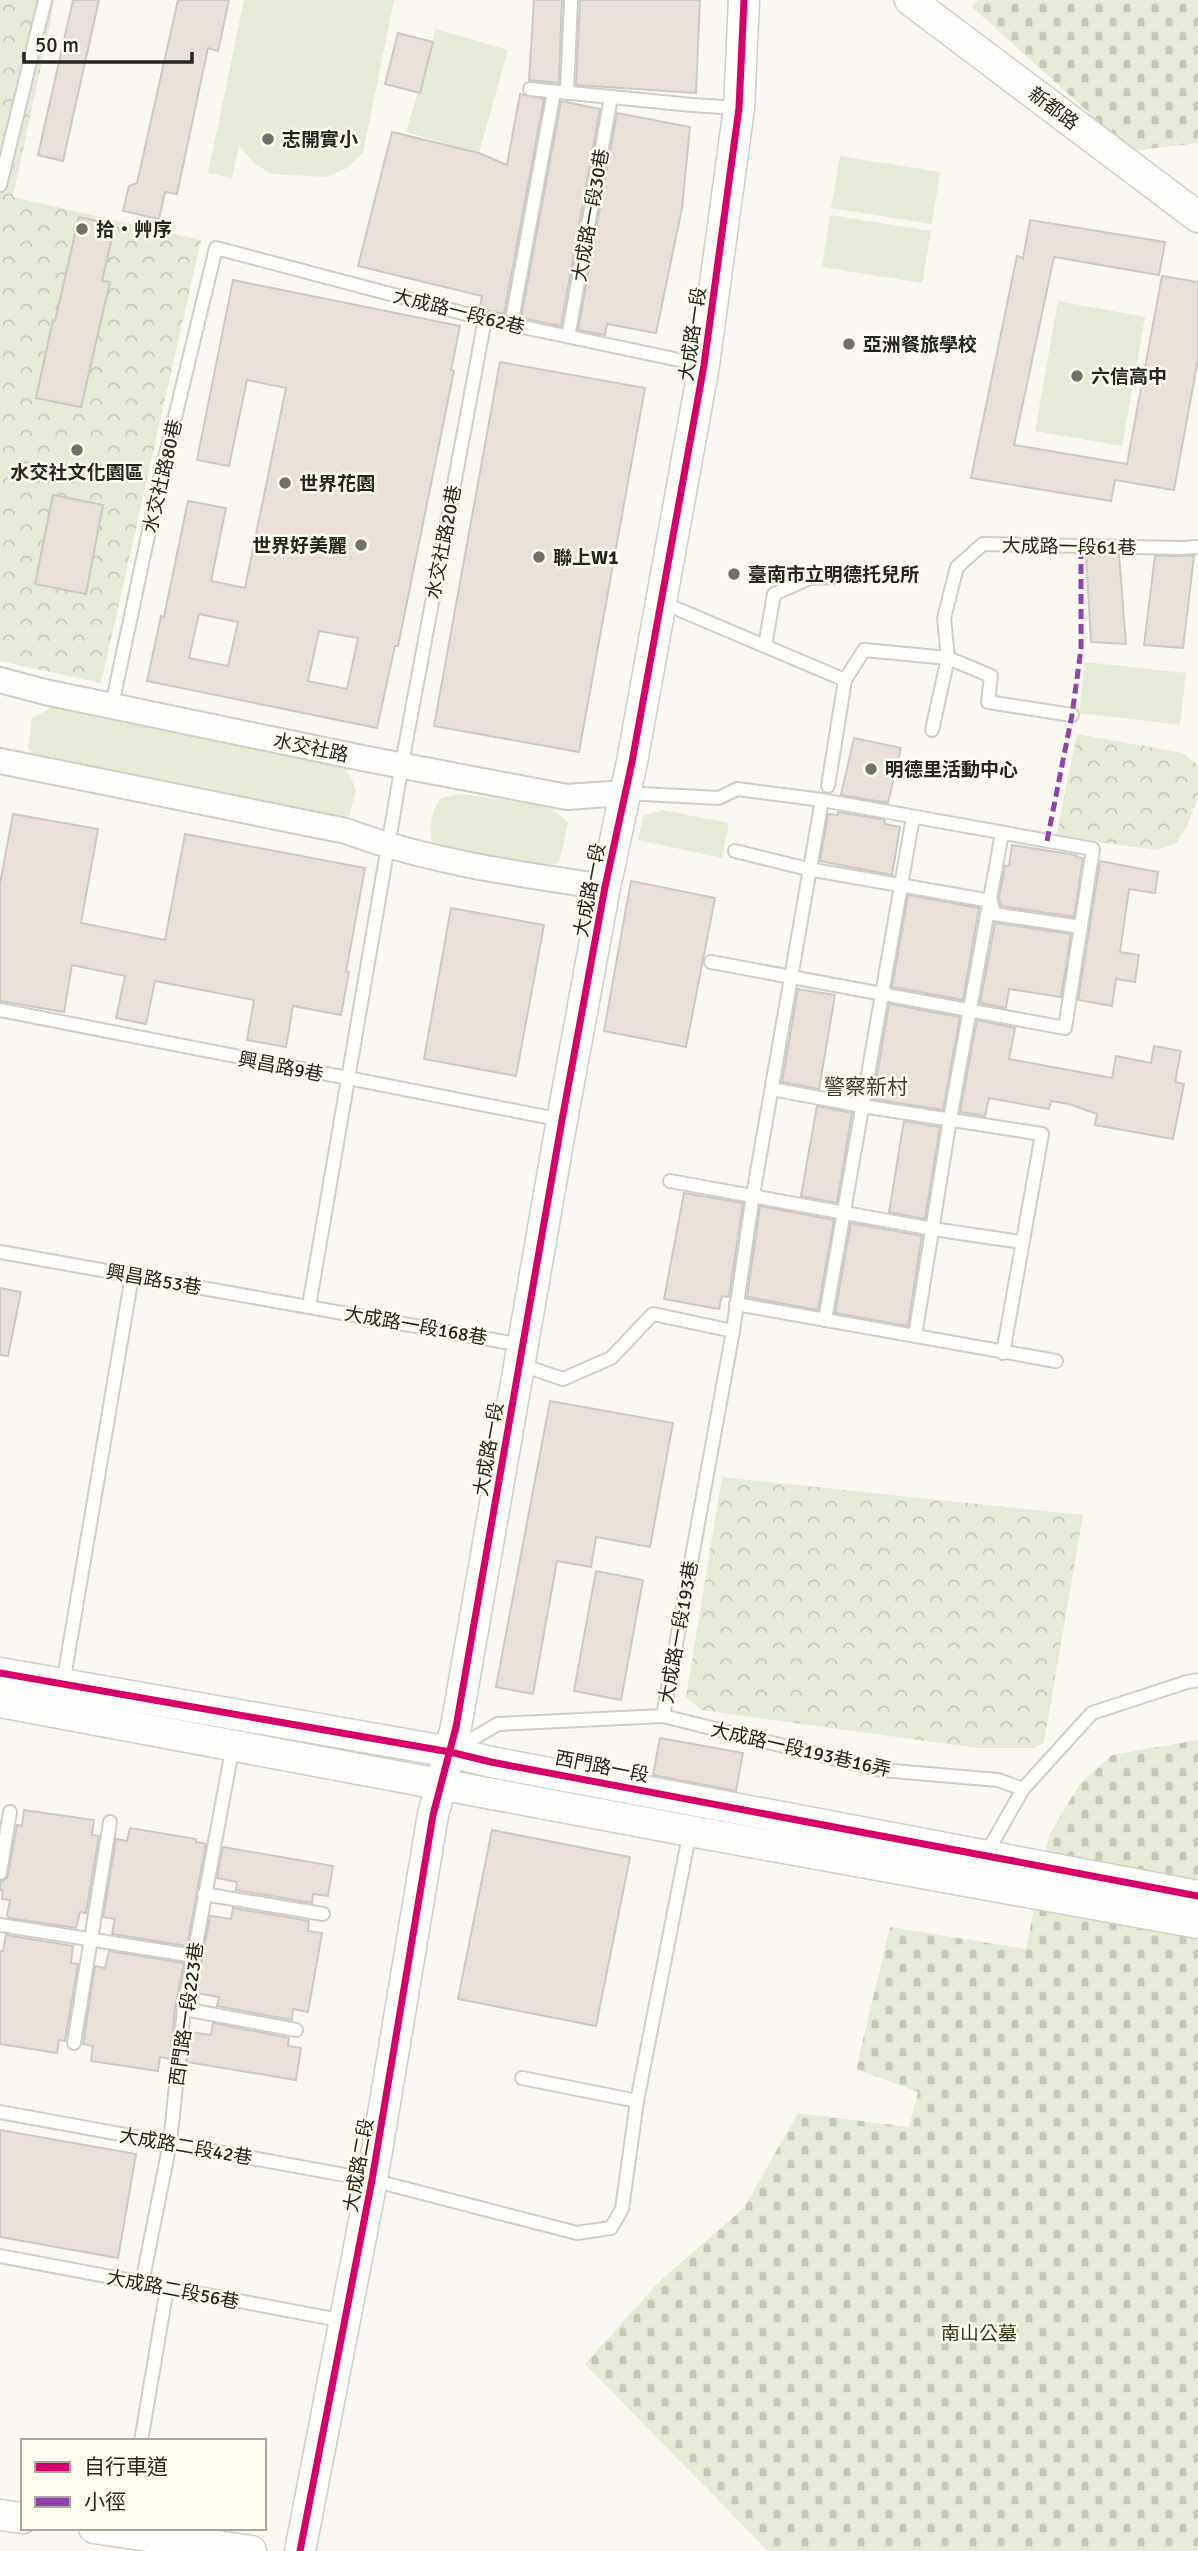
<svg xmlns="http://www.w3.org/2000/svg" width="1198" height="2551" font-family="Signika,'Noto Sans TC',sans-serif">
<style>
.grass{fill:#e6ebd6}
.cemetery{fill:url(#cemetery-stones)}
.park{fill:url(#park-crowns)}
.building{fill:#e9e0d8;stroke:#ccc8c2;stroke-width:2;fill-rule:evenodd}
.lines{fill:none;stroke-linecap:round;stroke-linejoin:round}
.service-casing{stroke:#cfcdc7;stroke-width:16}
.minor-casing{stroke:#cfcdc7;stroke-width:28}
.tertiary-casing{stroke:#cfcdc7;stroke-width:33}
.service{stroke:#fefefd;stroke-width:12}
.minor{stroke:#fefefd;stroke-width:24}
.tertiary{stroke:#fefefd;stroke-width:30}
.quiet{stroke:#8e44ad;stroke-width:5;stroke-dasharray:10 5;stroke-linecap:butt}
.cycleway-casing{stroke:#fefcec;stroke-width:11}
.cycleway{stroke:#d6006c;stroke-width:7}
.poi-dot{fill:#706f68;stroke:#fefcec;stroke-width:2.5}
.labels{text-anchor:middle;stroke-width:5;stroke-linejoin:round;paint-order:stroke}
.street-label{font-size:19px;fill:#25251f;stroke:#fefcec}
.poi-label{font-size:19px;font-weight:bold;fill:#25251f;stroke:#fefcec;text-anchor:start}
.park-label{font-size:19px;fill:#2d370e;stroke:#fefcec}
.neighbourhood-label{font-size:21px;fill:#3f3d31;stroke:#fefcec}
</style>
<defs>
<pattern id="cemetery-stones" width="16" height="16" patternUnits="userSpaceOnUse" patternTransform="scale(1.75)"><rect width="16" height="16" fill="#e6ebd6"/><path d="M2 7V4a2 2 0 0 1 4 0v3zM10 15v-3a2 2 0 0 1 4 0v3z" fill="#c5c9b7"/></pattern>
<pattern id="park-crowns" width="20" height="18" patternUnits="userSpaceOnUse" patternTransform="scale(1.75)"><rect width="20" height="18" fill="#e6ebd6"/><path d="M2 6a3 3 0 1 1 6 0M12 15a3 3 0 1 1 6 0" fill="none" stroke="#c5c9b7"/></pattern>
</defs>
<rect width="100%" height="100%" fill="#faf8f0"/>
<g class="grass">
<path d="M244 0H394L363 153 347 168 326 177 272 174 254 163 239 146 232 178 208 173Z"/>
<path d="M436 29 508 50 479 153 406 132Z"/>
<path d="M840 156 940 172 932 224 831 208Z"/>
<path d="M830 215 931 231 922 283 822 267Z"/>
<path d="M1058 301 1145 317 1122 446 1035 431Z"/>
<path d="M1085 662 1186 673 1180 725 1079 713Z"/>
<path d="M54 706 343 763 356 789 350 814 334 825 40 760 28 748 32 718Z"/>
<path d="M461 794 548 806 568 822 559 863 539 867 445 850 432 842C429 824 431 812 441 798Z"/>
<path d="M662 810 729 823 722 858 638 840 643 816Z"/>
</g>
<g class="cemetery">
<path d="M978 0H1198V143L1131 151 972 7Z"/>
<path d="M1198 1740V2551H768L585 2364 660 2281 744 2208 798 2113 909 2127 918 2092 856 2069 890 1927 1026 1949 1049 1835 1079 1785 1112 1755Z"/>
</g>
<g class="park">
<path d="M0 0H55L13 197 201 240 101 683 0 661Z"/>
<path d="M1077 734 1183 753 1198 765V798L1187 826 1175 844 1156 850 1056 836Z"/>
<path d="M722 1477 1083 1515 1044 1742 1034 1748H977L701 1710 686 1697Z"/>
</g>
<g class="building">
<path d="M73 0H99L63 161 38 155Z"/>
<path d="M178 0H229L218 51 208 48 177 194 165 192 159 219 123 211 129 186 137 183Z"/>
<path d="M534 0H562L559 83 529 80Z"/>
<path d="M580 0H700L696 93 576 85Z"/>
<path d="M398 33 433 42 420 93 385 84Z"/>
<path d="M520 94 544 99 504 314 480 309 482 296 358 266 392 132 479 153 507 165Z"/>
<path d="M561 101 600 109 561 326 521 318Z"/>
<path d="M617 113 690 127 682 208 656 333 607 324 605 335 578 330Z"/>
<path d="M79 217 115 225 102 281 110 282 81 407 36 398 53 320 55 321Z"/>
<path d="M1030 220 1165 242 1159 275 1054 257 1014 445 1127 464 1162 276 1198 282V359L1174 490 1115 480 1111 501 971 478 1017 256 1023 258Z"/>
<path d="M233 280 460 326 451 370 454 371 398 646H395L377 728 147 681 161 616 164 617 188 501 226 508 211 581 245 588 286 388 247 380 229 466 197 460ZM199 614 238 622 228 666 189 658ZM319 631 358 638 347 689 308 681Z"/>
<path d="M500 362 645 388 579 752 434 726Z"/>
<path d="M53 495 103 505 86 594 35 584Z"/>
<path d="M1086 555H1119L1126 644 1091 642Z"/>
<path d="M1155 556H1194L1183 648 1144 645Z"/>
<path d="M854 738 901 748 888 803 841 795Z"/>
<path d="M838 812 885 820 884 824 900 827 892 875 820 861 828 814 837 815Z"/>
<path d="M13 814 98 829 81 923 165 940 185 834 365 868 346 972H349L341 1015 293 1006 286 1047 247 1040 254 1000 155 981 146 1024 116 1018 125 976 72 965 64 1012 0 1001V884Z"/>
<path d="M1012 845 1076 855V857L1083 858 1074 917 1001 906 999 898 1005 866H1009Z"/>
<path d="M1100 861 1158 872 1155 893 1129 889 1120 952 1139 955 1135 982 1116 979 1112 1006 1078 1000Z"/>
<path d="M631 881 715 898 686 1047 604 1031Z"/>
<path d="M908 895 979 908 963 1000 892 987Z"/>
<path d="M451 908 544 925 516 1076 424 1059Z"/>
<path d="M995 923 1071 934 1061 997 1009 989 1006 1008 980 1003Z"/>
<path d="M798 989 835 995 819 1089 782 1082Z"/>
<path d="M889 1004 960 1017 943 1110 873 1099Z"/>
<path d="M977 1020 1015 1028 1009 1059 1112 1078 1116 1056 1151 1063 1154 1046 1181 1051 1175 1082 1184 1084 1173 1139 1095 1125 1097 1114 1069 1104 1051 1101 1049 1109 989 1098 985 1116 960 1112Z"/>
<path d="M817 1106 852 1113 837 1203 801 1196Z"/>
<path d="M904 1121 940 1127 925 1219 889 1212Z"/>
<path d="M684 1193 743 1203 729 1297 722 1296 719 1309 664 1299Z"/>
<path d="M760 1206 834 1220 818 1310 747 1297Z"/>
<path d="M851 1223 922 1236 908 1326 835 1313Z"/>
<path d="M0 1288 21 1292 8 1356 0 1355Z"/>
<path d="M550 1401 673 1423 650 1547 596 1537 591 1567 557 1561 533 1694 496 1687Z"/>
<path d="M596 1571 643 1580 621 1700 574 1691Z"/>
<path d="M660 1738 743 1753 736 1791 653 1775Z"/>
<path d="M24 1810 94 1820 92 1835 99 1836 86 1913 80 1912 76 1928 9 1918 7 1915 10 1900 2 1899 3 1890H0V1882L6 1879 8 1875 17 1825 22 1826Z"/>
<path d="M130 1828 196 1839V1842L206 1844 187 1946 112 1934 115 1919 103 1917 116 1839 127 1841Z"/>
<path d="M492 1830 630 1857 596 2026 458 1999Z"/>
<path d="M223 1847 333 1866 328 1896 313 1894 312 1903 236 1890 237 1882 217 1878Z"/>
<path d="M233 1908 309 1921 308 1931 322 1933 308 2012 293 2009 292 2020 217 2006 219 1997 196 1993 210 1916 231 1919Z"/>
<path d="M6 1935 73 1946 71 1963 78 1964 65 2041 59 2040 57 2053 0 2044V1951H3Z"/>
<path d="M109 1951 184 1963 175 2008 170 2059 160 2057 158 2071 91 2061 93 2046 83 2044 95 1966 105 1968Z"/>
<path d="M213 2023 289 2038 288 2046 301 2048 296 2080 187 2062 190 2032 211 2035Z"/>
<path d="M0 2130 136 2154 118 2258 0 2237Z"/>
</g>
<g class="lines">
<g class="service-casing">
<g id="service">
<path d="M530 89 692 105 739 108"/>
<path d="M567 93 571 0"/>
<path d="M0 185 45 0"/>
<path d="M512 320 554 92"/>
<path d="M569 332 611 97"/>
<path d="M661 602 845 680 864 650 948 658 944 618 957 567 983 544 1182 548 1198 547"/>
<path d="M765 646 774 594 810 578 837 577"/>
<path d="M112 705 160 479 216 248 485 319 703 365"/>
<path d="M932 730 948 658 991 676 988 702 1072 715"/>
<path d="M828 786 845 680"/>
<path d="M624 793 719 798 737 789 822 800 1093 849 1065 1028 711 962"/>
<path d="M735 851 808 869 991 901 994 914 1081 927"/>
<path d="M0 1010 562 1120"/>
<path d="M772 1089 862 1106 1042 1134 1003 1353"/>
<path d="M670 1181 933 1229 1021 1242"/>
<path d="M0 1252 522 1345"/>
<path d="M736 1304 1056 1361"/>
<path d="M309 1306 405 747 485 319"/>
<path d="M825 1320 913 817"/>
<path d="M915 1336 950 1119 1002 833"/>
<path d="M519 1364 563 1379 611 1358 653 1314 733 1331"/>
<path d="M63 1684 132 1276"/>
<path d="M663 1716 881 1770 998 1780 1023 1789"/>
<path d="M455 1749 498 1724 663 1716 733 1331 753 1195 822 800"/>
<path d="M985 1856 1023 1789 1092 1713 1187 1682 1198 1680"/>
<path d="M0 1873 10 1812"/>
<path d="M204 1894 323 1914"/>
<path d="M0 1925 194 1956"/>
<path d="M184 2009 296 2030"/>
<path d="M74 2043 110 1822"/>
<path d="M522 2078 637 2101"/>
<path d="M0 2112 372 2180 577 2233 611 2228 622 2209 637 2101 690 1831"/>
<path d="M0 2256 345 2321"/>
<path d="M142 2283 170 2143 184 2009 233 1745"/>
<path d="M141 2441 167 2288"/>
</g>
</g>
<g class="minor-casing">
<g id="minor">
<path d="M0 680 45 692 362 758 567 797 624 793"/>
<path d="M0 761 346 831C429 862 518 874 605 887"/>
</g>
</g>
<g class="tertiary-casing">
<g id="tertiary">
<path d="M910 0 1198 217"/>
<path d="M0 1673 450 1752 491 1762 1198 1896"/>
<path d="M0 1702 690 1831 1198 1923"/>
<path d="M0 2515 23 2518"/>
<path d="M94 2528 251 2551"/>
<path d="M300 2551 372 2180 433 1815 456 1727 562 1120 605 887 632 762 704 365 739 108 744 0"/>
</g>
</g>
<use href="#service" class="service"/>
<use href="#minor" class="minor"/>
<use href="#tertiary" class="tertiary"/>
<path class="quiet" d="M1047 841 1072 715 1081 649V547"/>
<g class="cycleway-casing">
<g id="cycleway">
<path d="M0 1673 450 1752 491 1762 1198 1896"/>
<path d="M300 2551 372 2180 433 1815 456 1727 562 1120 605 887 632 762 704 365 739 108 744 0"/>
</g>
</g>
<use href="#cycleway" class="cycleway"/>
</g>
<g class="poi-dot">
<circle cx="268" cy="139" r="7"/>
<circle cx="82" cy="229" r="7"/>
<circle cx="849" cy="344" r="7"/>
<circle cx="1077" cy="376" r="7"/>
<circle cx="77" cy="450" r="7"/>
<circle cx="285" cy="483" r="7"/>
<circle cx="361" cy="545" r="7"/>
<circle cx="539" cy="557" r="7"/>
<circle cx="734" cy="574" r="7"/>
<circle cx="871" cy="769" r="7"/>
</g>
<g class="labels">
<g class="street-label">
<text transform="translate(1054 108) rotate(37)" y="7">新都路</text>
<text transform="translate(590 215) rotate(-80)" y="7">大成路一段30巷</text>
<text transform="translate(459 311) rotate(14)" y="7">大成路一段62巷</text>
<text transform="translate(692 334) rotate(-82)" y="7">大成路一段</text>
<text transform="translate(162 476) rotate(-77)" y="7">水交社路80巷</text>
<text transform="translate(443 542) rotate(-79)" y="7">水交社路20巷</text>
<text transform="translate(1069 546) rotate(1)" y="7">大成路一段61巷</text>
<text transform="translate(311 747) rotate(12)" y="7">水交社路</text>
<text transform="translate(589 890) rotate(-79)" y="7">大成路一段</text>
<text transform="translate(281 1066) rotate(11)" y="7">興昌路9巷</text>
<text transform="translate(154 1279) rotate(10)" y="7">興昌路53巷</text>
<text transform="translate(416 1325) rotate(10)" y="7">大成路一段168巷</text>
<text transform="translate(488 1449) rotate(-80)" y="7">大成路一段</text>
<text transform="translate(678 1632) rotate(-80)" y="7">大成路一段193巷</text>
<text transform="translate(801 1749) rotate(13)" y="7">大成路一段193巷16弄</text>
<text transform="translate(602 1766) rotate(11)" y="7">西門路一段</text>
<text transform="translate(186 2014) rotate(-82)" y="7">西門路一段223巷</text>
<text transform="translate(186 2146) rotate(10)" y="7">大成路二段42巷</text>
<text transform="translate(358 2165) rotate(-80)" y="7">大成路二段</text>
<text transform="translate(173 2289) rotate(11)" y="7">大成路二段56巷</text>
</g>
<g class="poi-label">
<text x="282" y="146">志開實小</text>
<text x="96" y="236">拾・艸序</text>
<text x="863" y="351">亞洲餐旅學校</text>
<text x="1091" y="383">六信高中</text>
<text x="77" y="479" text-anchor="middle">水交社文化園區</text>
<text x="299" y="490">世界花園</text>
<text x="347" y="552" text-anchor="end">世界好美麗</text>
<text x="553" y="564">聯上W1</text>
<text x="748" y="581">臺南市立明德托兒所</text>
<text x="885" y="776">明德里活動中心</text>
</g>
<g class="park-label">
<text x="979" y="2340">南山公墓</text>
</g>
<g class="neighbourhood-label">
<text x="866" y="1094">警察新村</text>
</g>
</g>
<rect x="21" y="2439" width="245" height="91" fill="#fefcec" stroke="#a7a69a" stroke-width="2"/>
<rect x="35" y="2462" width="35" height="10" fill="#d6006c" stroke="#a7a69a" stroke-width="2"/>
<text x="84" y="2474" font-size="21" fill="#25251f">自行車道</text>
<rect x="35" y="2497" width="35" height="10" fill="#8e44ad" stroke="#a7a69a" stroke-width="2"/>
<text x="84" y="2509" font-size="21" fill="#25251f">小徑</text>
<path d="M24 52v10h168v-10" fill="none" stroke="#25251f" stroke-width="3.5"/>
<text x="35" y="52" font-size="21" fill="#25251f" stroke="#fefcec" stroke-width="5" paint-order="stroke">50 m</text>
</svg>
